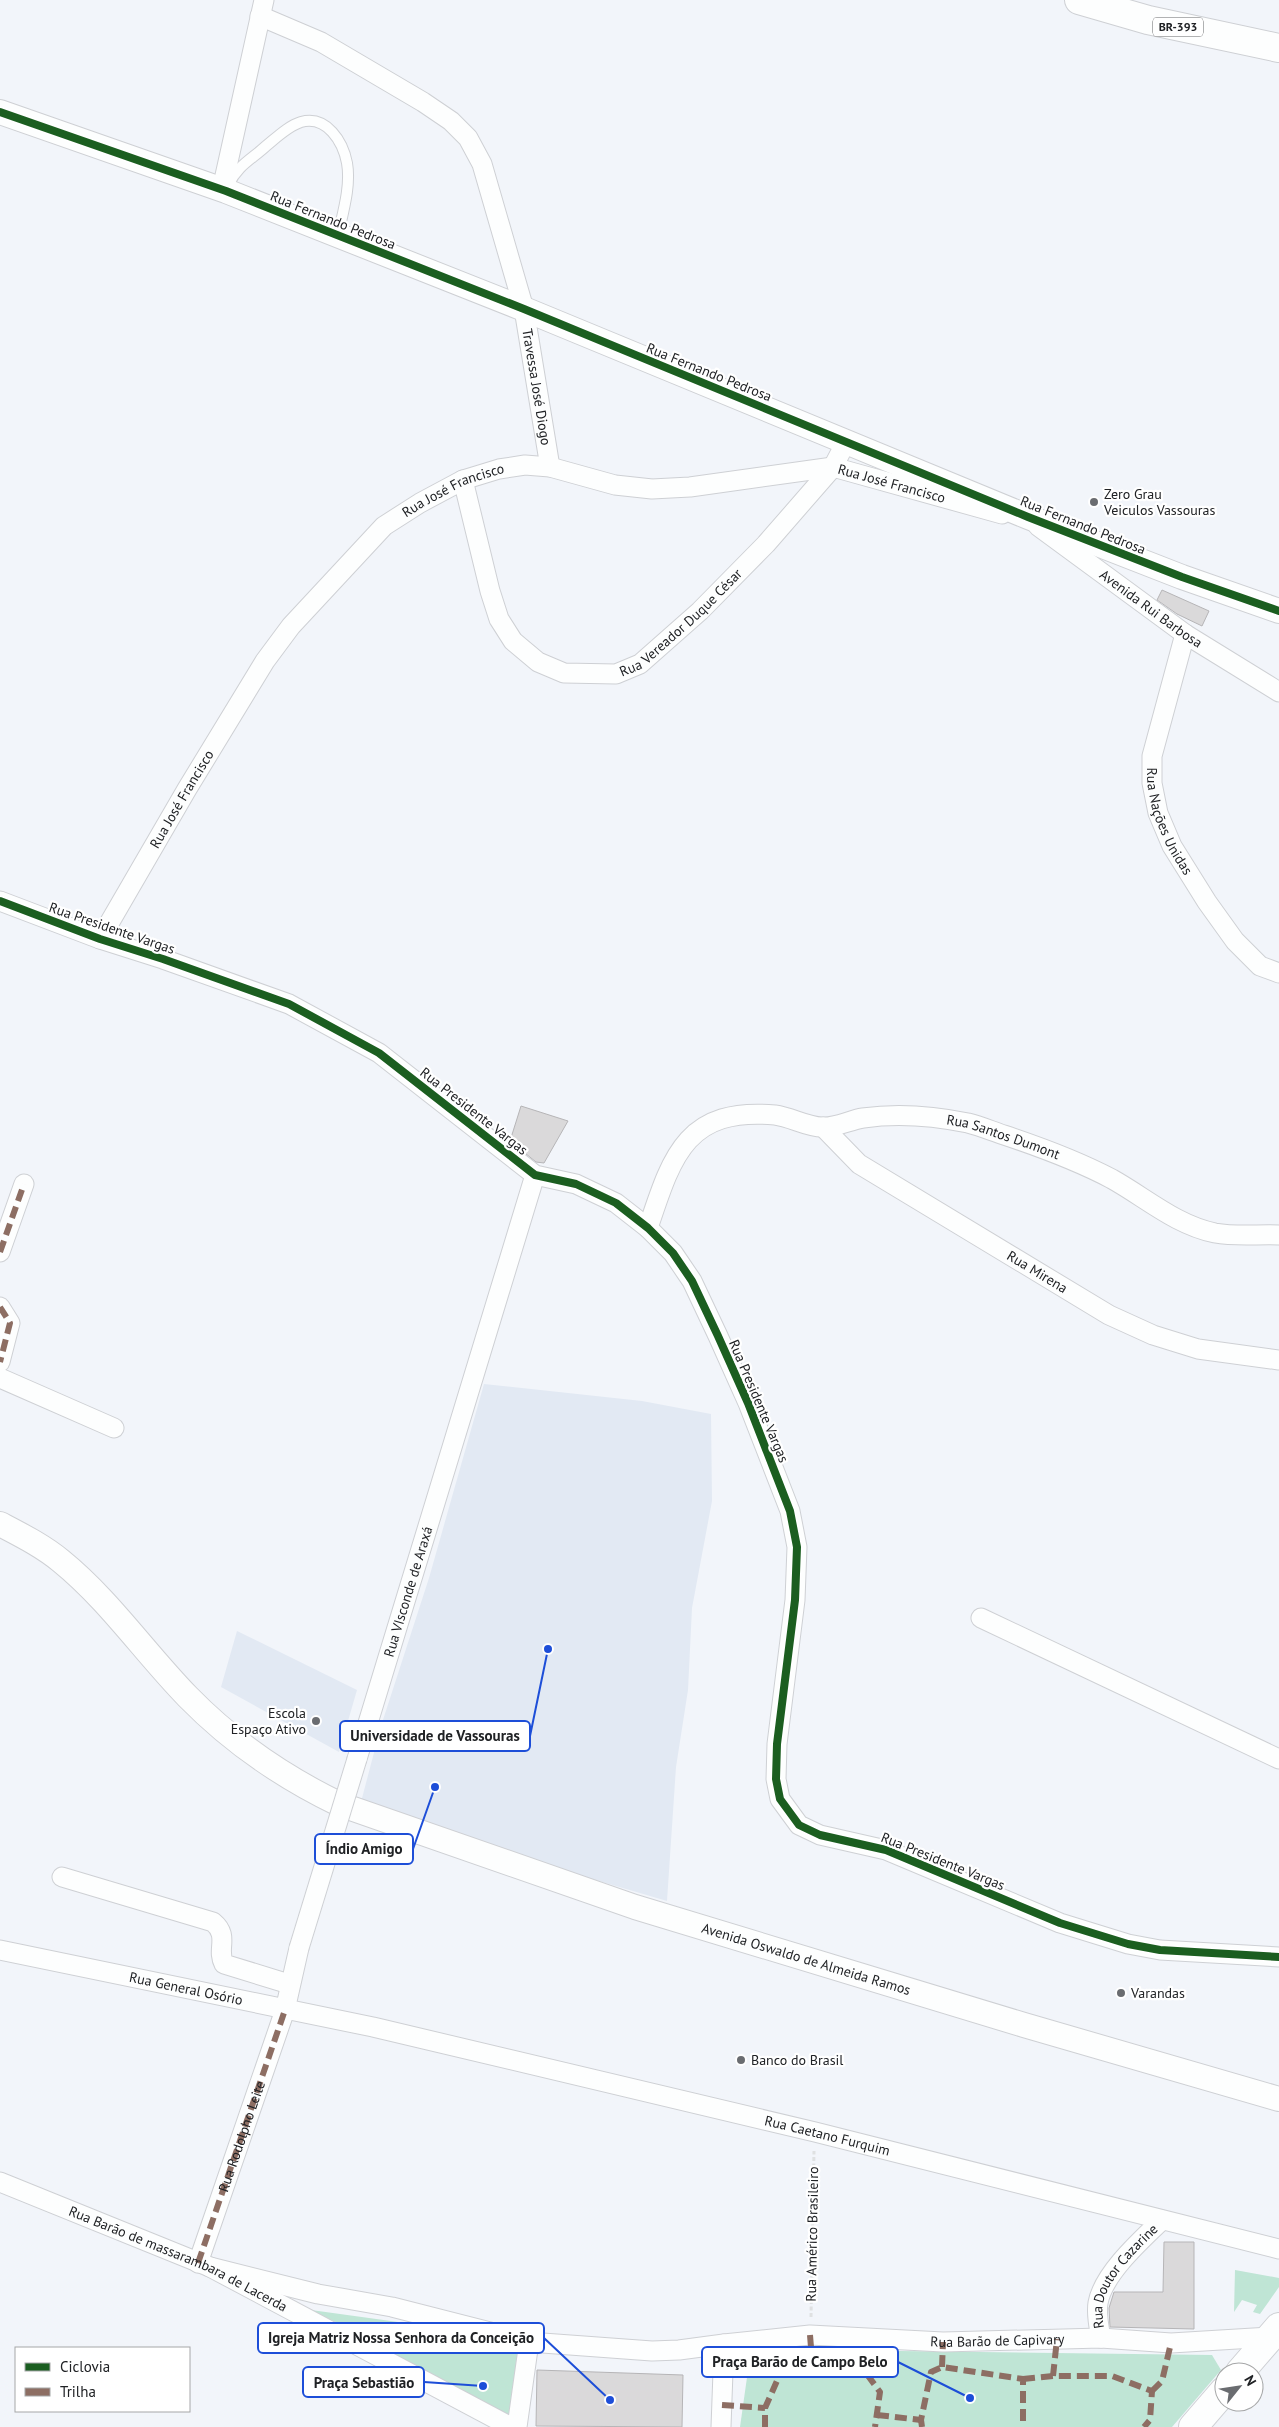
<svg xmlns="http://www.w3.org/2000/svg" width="1279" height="2427" font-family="'PT Sans',sans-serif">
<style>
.built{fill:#e2e9f3}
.green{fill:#bfe5d5}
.building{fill:#dad9da;stroke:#b6b5b7}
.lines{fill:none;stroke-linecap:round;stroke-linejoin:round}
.service-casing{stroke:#ced0d4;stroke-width:12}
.minor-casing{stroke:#ced0d4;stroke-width:21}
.tertiary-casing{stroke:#ced0d4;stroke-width:26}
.primary-casing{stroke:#ced0d4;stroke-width:30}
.trunk-casing{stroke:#ced0d4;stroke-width:30}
.path{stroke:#dfe1e2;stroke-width:3;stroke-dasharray:4 2.5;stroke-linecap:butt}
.service{stroke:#fdfefe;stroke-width:10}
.minor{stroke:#fdfefe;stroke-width:19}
.tertiary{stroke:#fdfefe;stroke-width:24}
.primary{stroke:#fdfefe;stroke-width:28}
.trunk{stroke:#fdfefe;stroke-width:28}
.minor-bridge-casing{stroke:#ced0d4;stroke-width:21;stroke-linecap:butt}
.minor-bridge{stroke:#fdfefe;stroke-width:19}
.quiet{stroke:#8d6e63;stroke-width:6;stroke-dasharray:12 6;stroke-linecap:butt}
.cycleway-casing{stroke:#fff;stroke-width:11}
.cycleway{stroke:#1b5e20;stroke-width:8}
.poi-dot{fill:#6a6c70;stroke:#fff;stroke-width:2}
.labels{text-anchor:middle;stroke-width:4.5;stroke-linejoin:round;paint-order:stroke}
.shield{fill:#fff;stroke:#636466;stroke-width:1}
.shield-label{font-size:12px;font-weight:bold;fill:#202225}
.street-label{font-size:14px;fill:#202225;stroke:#fff}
.poi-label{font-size:14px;fill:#202225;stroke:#fff;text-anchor:start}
.leader{fill:none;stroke:#1d4ed8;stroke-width:2}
.callout-dot{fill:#1d4ed8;stroke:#fff;stroke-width:2}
.callout{fill:#fff;stroke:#1d4ed8;stroke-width:2}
.callout-label{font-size:15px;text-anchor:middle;font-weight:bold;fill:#202225}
</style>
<rect width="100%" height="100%" fill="#f2f5fa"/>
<g class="built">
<path d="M484 1384 642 1401 711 1414 712 1501 692 1608 688 1690 676 1767 667 1901 483 1847 361 1802 381 1726 429 1578Z"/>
<path d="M237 1631 357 1690 339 1752 221 1687Z"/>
</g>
<g class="green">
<path d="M1235 2270 1279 2278V2287L1260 2314 1253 2312 1257 2305 1242 2300 1234 2312Z"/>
<path d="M311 2310 398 2322 522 2348 511 2419 387 2353 346 2327Z"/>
<path d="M751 2349 1212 2355 1221 2370 1172 2427H740Z"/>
</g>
<g class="building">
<path d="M1162 590 1209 611 1202 626 1177 614 1157 600Z"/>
<path d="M521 1106 568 1121 544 1163 536 1162 510 1141Z"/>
<path d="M1164 2242H1194V2329L1110 2327 1109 2308 1114 2292H1163Z"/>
<path d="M537 2370 683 2375 682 2427 536 2426Z"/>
</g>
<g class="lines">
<g class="service-casing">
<path id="service" d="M229 184C237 166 252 159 266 146 276 138 288 126 301 122 327 115 343 142 347 163 351 186 343 212 338 235"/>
</g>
<g class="minor-casing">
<g id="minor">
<path id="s1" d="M260 16 321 42 423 102 451 121 468 138 482 164 524 309 550 467"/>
<path d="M222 189 264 0"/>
<path id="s2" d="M463 480 490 591 499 619 513 641 538 662 564 673 616 674 640 664 700 611 766 544 833 467 846 442"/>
<path id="s3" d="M1038 526 1185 634 1279 692"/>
<path id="s4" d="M1185 634 1152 756V783L1158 813 1172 846 1207 902 1235 941 1260 966 1279 973"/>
<path d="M0 901 100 939 163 959 289 1004 379 1053 535 1175 576 1184 616 1203 648 1228 673 1253 692 1281 718 1336 748 1403 790 1511 797 1547 795 1600 777 1744 776 1779 780 1799 799 1825 820 1835 886 1850 1060 1923 1128 1944 1160 1950 1279 1957"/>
<path id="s5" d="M100 939 187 789 265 661 291 626 384 526 420 503 463 480 499 469 525 465 550 467 615 485 652 489 690 487 833 467 1002 514"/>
<path id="s6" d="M823 1127 859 1164 1109 1315 1153 1335 1198 1349 1279 1360"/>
<path id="s7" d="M648 1228C672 1156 686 1107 775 1115 791 1117 807 1127 822 1127 835 1128 850 1120 863 1118 897 1113 934 1116 968 1123 980 1126 992 1131 1004 1135 1040 1147 1078 1161 1112 1179 1146 1198 1176 1225 1215 1233 1237 1237 1258 1234 1279 1235"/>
<path d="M0 1252 24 1184"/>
<path d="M0 1307 10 1323 0 1362"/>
<path d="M0 1378 114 1428"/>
<path d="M981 1618 1279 1759"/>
<path id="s8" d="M357 1759 535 1175"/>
<path d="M62 1877 213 1922C230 1936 216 1949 224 1964L289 1984"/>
<path id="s9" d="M0 1950 373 2027 815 2132 1279 2249"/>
<path id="s10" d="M0 2182 210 2267 511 2427"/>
<path id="s11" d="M198 2263 285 2010 299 1948"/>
<path d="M210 2267 318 2294 392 2307 529 2342 652 2351 679 2350 724 2344 721 2427"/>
<path id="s12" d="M1101 2338C1099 2327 1096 2314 1098 2303 1103 2274 1141 2240 1162 2220"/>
<path id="s13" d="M724 2344 810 2335 943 2342 1101 2338 1171 2343 1270 2337"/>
<path d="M517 2427 529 2342"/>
</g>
</g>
<g class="tertiary-casing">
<g id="tertiary">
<path d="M0 112 226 191 524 309 1028 517 1182 577 1279 611"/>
<path id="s14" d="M0 1524C21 1535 43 1546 61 1561 109 1600 145 1653 188 1697 231 1741 283 1777 339 1804L635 1907 1024 2025 1279 2099"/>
</g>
</g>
<g class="primary-casing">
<g id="primary">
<path d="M1240 2372 1279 2327"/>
<path d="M1193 2427 1224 2391"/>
</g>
</g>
<g class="trunk-casing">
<path id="trunk" d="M1079 0 1148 20 1279 48"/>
</g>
<path class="path" d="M811 2317 814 2151"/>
<use href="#service" class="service"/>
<use href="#minor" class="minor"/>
<use href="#tertiary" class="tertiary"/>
<use href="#primary" class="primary"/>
<use href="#trunk" class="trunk"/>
<g class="minor-bridge-casing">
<path id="minor-bridge" d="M299 1948 357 1759"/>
</g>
<use href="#minor-bridge" class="minor-bridge"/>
<g class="quiet">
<path d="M0 1252 24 1184"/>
<path d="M0 1307 10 1323 0 1362"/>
<path d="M198 2263 285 2010"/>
<path d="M810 2335 813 2372"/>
<path d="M942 2367 943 2342"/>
<path d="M1053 2376 1057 2339"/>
<path d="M1023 2379 1053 2376H1112L1152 2391 1150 2420 1144 2427"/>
<path d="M1152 2391 1162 2381 1171 2343"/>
<path d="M722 2405 765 2408"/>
<path d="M877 2415 921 2420"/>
<path d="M765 2427V2408L780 2374 866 2373 880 2392 875 2427"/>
<path d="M922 2427 921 2420 931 2372 942 2367 1023 2379V2427"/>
</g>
<g class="cycleway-casing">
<g id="cycleway">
<path d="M0 112 226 191 524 309 1028 517 1182 577 1279 611"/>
<path d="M0 901 100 939 163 959 289 1004 379 1053 535 1175 576 1184 616 1203 648 1228 673 1253 692 1281 718 1336 748 1403 790 1511 797 1547 795 1600 777 1744 776 1779 780 1799 799 1825 820 1835 886 1850 1060 1923 1128 1944 1160 1950 1279 1957"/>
</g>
</g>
<use href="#cycleway" class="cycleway"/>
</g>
<g class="poi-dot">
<circle cx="1094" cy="502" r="5"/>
<circle cx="316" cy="1721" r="5"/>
<circle cx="1121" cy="1993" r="5"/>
<circle cx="741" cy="2060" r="5"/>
</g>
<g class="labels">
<rect class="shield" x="1153" y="17.5" width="50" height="19" rx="4"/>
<g class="shield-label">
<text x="1178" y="31">BR-393</text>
</g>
<g class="street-label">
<text transform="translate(333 220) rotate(22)" y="5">Rua Fernando Pedrosa</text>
<text transform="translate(709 372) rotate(22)" y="5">Rua Fernando Pedrosa</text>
<text dy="5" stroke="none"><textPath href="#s1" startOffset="502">Travessa José Diogo</textPath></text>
<text dy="5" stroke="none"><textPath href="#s5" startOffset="1032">Rua José Francisco</textPath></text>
<text dy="5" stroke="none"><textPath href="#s5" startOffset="582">Rua José Francisco</textPath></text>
<text transform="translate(1083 525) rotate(22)" y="5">Rua Fernando Pedrosa</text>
<text dy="5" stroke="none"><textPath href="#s3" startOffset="140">Avenida Rui Barbosa</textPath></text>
<text dy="5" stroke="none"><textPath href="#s2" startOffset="366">Rua Vereador Duque César</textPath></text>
<text dy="5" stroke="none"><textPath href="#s5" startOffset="162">Rua José Francisco</textPath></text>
<text dy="5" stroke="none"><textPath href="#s4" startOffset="195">Rua Nações Unidas</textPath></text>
<text transform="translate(112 928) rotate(19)" y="5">Rua Presidente Vargas</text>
<text transform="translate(474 1111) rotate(38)" y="5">Rua Presidente Vargas</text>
<text dy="5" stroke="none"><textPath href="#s7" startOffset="425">Rua Santos Dumont</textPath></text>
<text dy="5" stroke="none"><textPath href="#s6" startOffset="260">Rua Mirena</textPath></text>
<text transform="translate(759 1401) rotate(67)" y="5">Rua Presidente Vargas</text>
<text dy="5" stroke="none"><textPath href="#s8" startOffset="175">Rua VIsconde de Araxá</textPath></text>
<text transform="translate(943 1861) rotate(22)" y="5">Rua Presidente Vargas</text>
<text dy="5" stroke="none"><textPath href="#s14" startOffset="936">Avenida Oswaldo de Almeida Ramos</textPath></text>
<text dy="5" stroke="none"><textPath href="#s9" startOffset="190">Rua General Osório</textPath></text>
<text dy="5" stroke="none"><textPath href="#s9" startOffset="848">Rua Caetano Furquim</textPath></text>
<text dy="5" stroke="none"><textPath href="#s11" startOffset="134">Rua Rodolpho Leite</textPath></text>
<text transform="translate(812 2234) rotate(-89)" y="5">Rua Américo Brasileiro</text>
<text dy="5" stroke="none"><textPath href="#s10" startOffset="194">Rua Barão de massarambara de Lacerda</textPath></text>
<text dy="5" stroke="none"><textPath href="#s12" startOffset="71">Rua Doutor Cazarine</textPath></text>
<text dy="5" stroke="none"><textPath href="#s13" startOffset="274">Rua Barão de Capivary</textPath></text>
</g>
<g class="poi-label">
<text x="1104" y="499">Zero Grau<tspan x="1104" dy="16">Veiculos Vassouras</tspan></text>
<text x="306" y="1718" text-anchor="end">Escola<tspan x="306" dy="16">Espaço Ativo</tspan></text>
<text x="1131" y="1998">Varandas</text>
<text x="751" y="2065">Banco do Brasil</text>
</g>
</g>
<path class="leader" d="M548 1649L530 1736M435 1787L413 1849M610 2400L544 2338M970 2398L898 2362M483 2386L424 2382"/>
<g class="callout-dot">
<circle cx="548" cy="1649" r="5"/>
<circle cx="435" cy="1787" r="5"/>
<circle cx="610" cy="2400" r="5"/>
<circle cx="970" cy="2398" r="5"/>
<circle cx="483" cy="2386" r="5"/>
</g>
<g class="callout">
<rect x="340" y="1721" width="190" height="30" rx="5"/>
<rect x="315" y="1834" width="98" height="30" rx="5"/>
<rect x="258" y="2323" width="286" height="30" rx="5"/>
<rect x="702" y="2347" width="196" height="30" rx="5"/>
<rect x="303" y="2367" width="121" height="30" rx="5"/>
</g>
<g class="callout-label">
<text x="435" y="1741">Universidade de Vassouras</text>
<text x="364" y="1854">Índio Amigo</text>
<text x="401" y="2343">Igreja Matriz Nossa Senhora da Conceição</text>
<text x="800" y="2367">Praça Barão de Campo Belo</text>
<text x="364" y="2388">Praça Sebastião</text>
</g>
<rect x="15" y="2347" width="175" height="65" fill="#ffffff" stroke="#a6a7a8"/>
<rect x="25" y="2363" width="25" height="8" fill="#1b5e20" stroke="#a6a7a8"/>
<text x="60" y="2372" font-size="15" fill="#202225">Ciclovia</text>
<rect x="25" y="2388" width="25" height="8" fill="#8d6e63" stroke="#a6a7a8"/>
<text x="60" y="2397" font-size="15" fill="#202225">Trilha</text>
<g transform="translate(1239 2387) rotate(60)"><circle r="24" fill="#ffffff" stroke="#a6a7a8"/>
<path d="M0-4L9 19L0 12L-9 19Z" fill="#6a6c70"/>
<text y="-8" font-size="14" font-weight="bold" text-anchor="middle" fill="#202225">N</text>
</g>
</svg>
